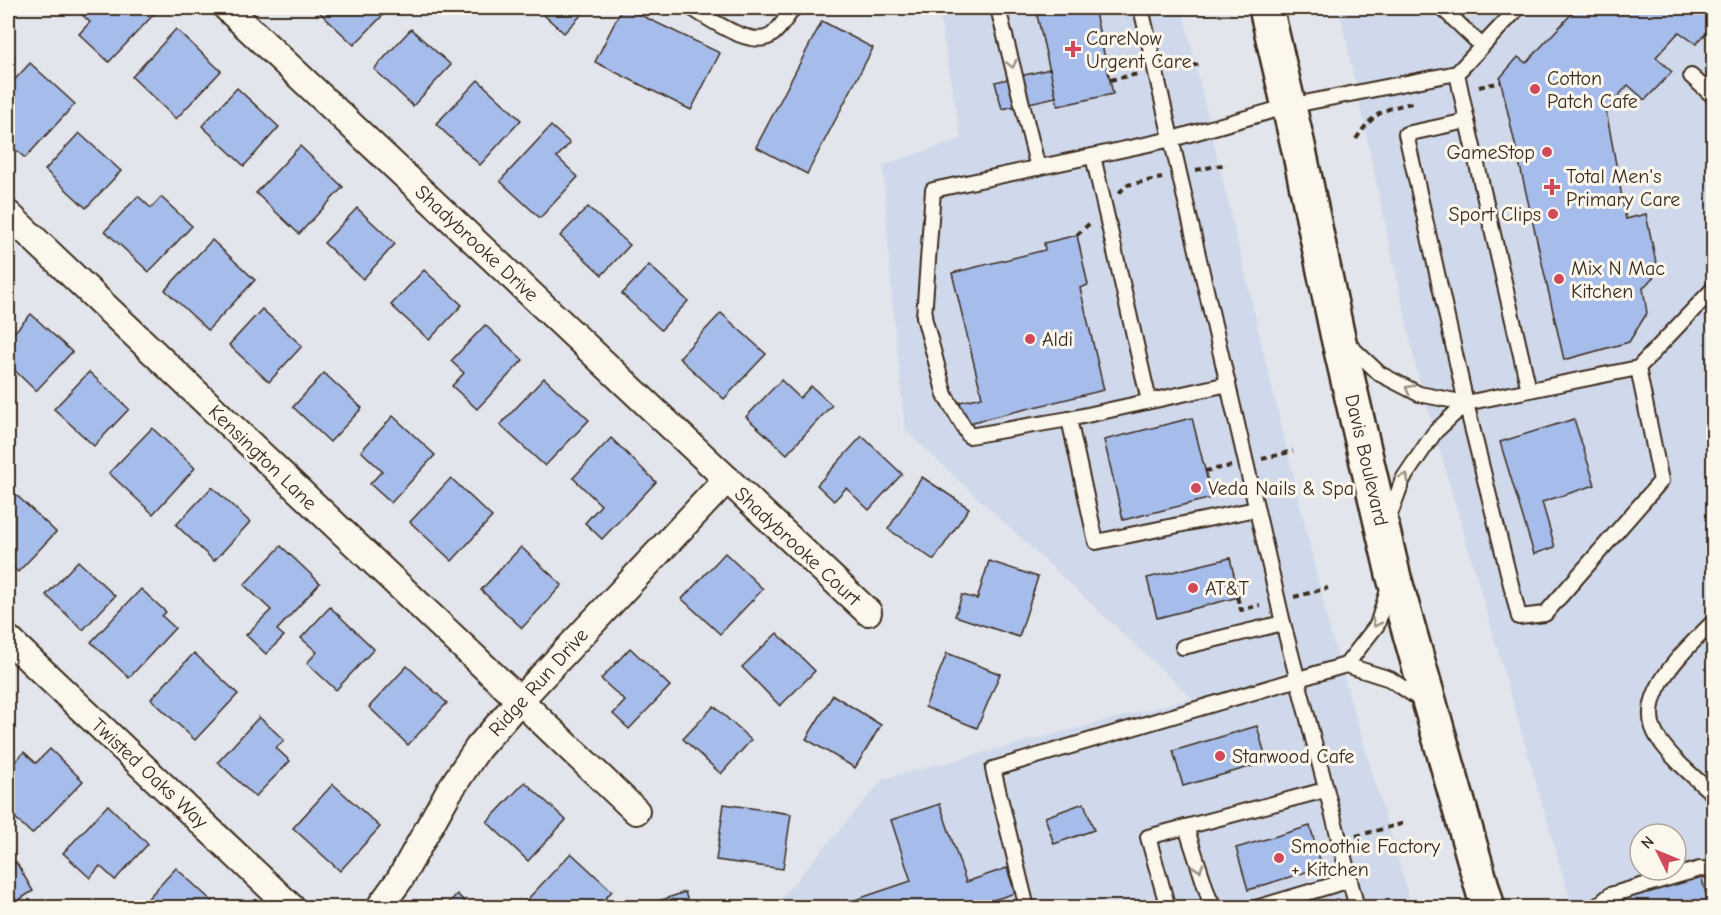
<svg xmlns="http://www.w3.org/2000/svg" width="1721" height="915" font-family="'Comic Neue',sans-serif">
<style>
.built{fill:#d0d9eb;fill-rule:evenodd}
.building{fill:#a6bcea;stroke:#3b2a1e;stroke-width:1.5}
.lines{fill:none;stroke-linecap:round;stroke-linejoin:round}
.lane-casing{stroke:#3b2a1e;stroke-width:18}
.street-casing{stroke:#3b2a1e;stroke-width:30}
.primary-casing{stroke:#3b2a1e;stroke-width:38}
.path{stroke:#3b2a1e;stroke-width:4;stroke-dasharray:6 4.5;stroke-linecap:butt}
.lane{stroke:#fbf7ec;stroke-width:14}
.street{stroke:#fbf7ec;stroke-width:26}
.primary{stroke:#fbf7ec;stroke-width:33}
.oneway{stroke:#9b9085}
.poi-dot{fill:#d1495b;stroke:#fbf7ec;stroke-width:2}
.labels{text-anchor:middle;stroke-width:6;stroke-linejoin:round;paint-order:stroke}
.poi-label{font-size:20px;fill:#3b2a1e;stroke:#fbf7ec;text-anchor:start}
.street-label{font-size:20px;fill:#3b2a1e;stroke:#fbf7ec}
</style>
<rect width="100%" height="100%" fill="#e2e5eb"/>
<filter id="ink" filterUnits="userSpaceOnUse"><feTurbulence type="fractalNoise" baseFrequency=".0167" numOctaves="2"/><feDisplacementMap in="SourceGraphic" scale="12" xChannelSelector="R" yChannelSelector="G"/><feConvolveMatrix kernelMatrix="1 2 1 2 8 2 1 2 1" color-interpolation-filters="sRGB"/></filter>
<g filter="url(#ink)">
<g class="built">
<path d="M938 8H1182L1330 631 1412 907 784 908 782 897 883 779 1192 698 905 430 892 299 883 165 961 139Z"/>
<path d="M1339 8H1713V907H1572L1416 368ZM1640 834H1676V870H1640Z"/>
</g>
<g class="building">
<path d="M83 8H150L155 13 109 62 79 34 90 22 79 12Z"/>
<path d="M321 8H375L383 15 354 45 318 11Z"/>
<path d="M536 8H588L564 33Z"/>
<path d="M622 8H626L720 53 691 110 595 62Z"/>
<path d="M1071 8H1094L1113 94 1058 106 1037 15Z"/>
<path d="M1577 8H1714V25L1696 44 1679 32 1656 57 1672 72 1645 100 1628 85 1606 110 1626 219 1646 214 1658 272 1643 288 1647 313 1629 342 1564 360 1500 78 1518 57 1526 63Z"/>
<path d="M822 21 873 48 807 174 756 147Z"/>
<path d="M176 29 221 71 176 119 132 77Z"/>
<path d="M411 29 451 65 413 106 374 69Z"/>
<path d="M8 49 15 56 8 64Z"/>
<path d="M30 63 75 104 25 158 8 143V130L10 127 8 125V87Z"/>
<path d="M1050 69 1056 97 1002 109 995 82Z"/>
<path d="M478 80 521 120 480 165 436 124Z"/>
<path d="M237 88 279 127 244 166 202 126Z"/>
<path d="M551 126 570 143 557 157 578 177 540 218 500 181Z"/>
<path d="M79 133 121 171 86 208 45 170Z"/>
<path d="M300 146 343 187 299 234 256 193Z"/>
<path d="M138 196 151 208 161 197 192 226 149 272 105 231Z"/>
<path d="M588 207 630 245 602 275 560 236Z"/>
<path d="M357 208 395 244 363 279 324 243Z"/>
<path d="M1077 235 1088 285 1080 288 1104 390 965 424 960 402 982 397 952 273 1045 250 1044 243Z"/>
<path d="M212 240 255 280 208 330 165 290Z"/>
<path d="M649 265 688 301 661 330 622 294Z"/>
<path d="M424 270 462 305 429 340 391 305Z"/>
<path d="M262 309 302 346 269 382 229 345Z"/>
<path d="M721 313 766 354 724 399 679 358Z"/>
<path d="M31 314 72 352 36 391 8 364V339Z"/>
<path d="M485 325 523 360 477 409 452 386 464 373 451 361Z"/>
<path d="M89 372 129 409 94 446 54 409Z"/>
<path d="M324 373 362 408 330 442 293 407Z"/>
<path d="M544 378 589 420 545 466 500 425Z"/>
<path d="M781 380 800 398 811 386 832 405 787 454 746 417Z"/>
<path d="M393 416 435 455 391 503 370 484 382 471 361 451Z"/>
<path d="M1192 418 1212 498 1123 520 1104 440Z"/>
<path d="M1574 419 1595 485 1542 502 1555 547 1534 554 1500 442Z"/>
<path d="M152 428 195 468 153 514 109 473Z"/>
<path d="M862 436 902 474 869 510 846 488 834 501 817 485Z"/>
<path d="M611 438 656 482 602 539 585 523 601 505 573 478Z"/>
<path d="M922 477 969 508 934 560 888 529Z"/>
<path d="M451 478 492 517 452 561 410 522Z"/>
<path d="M212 487 250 522 214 561 176 525Z"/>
<path d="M13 492 56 532 18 572 8 563V498Z"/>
<path d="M281 546 320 583 277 630 284 636 266 654 246 635 271 610 244 585Z"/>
<path d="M521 547 562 585 522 628 481 590Z"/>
<path d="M725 553 763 589 720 634 682 599Z"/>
<path d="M1230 558 1239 597 1157 618 1147 578Z"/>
<path d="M78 561 115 596 83 630 46 595Z"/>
<path d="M989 561 1038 577 1019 637 955 616 962 595 977 599Z"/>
<path d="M141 589 166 612 162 616 175 628 129 678 91 642Z"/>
<path d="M330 607 374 649 336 690 307 663 317 652 301 638Z"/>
<path d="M777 633 815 671 780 706 742 667Z"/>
<path d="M630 648 670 686 629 729 613 714 625 701 601 679Z"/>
<path d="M194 653 238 694 195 740 151 699Z"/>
<path d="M947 653 1000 674 977 728 925 707Z"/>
<path d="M407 666 447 703 408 745 369 707Z"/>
<path d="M833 695 881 725 855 768 806 739Z"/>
<path d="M714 706 751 740 721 774 683 739Z"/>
<path d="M259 717 284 740 276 748 290 761 255 797 218 762Z"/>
<path d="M1257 726 1267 762 1183 786 1173 751Z"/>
<path d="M50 749 83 781 32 834 8 811V769L24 752 36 763Z"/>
<path d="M525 782 566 820 528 861 487 822Z"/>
<path d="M333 784 380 827 340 871 293 828Z"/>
<path d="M1084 803 1094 830 1054 844 1045 817Z"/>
<path d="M724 804 791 814 783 869 716 860Z"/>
<path d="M940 804 966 882 1007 868 1015 893 975 906V908H831L911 881 891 820Z"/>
<path d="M108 805 148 844 115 880 100 866 90 878 63 853Z"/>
<path d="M1310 826 1322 867 1248 890 1236 848Z"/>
<path d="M571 853 612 891 597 908H531L525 902Z"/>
<path d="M16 862 33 891 20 899 26 908H8V867Z"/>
<path d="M176 868 214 903 210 908H142L141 906Z"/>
<path d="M1701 876 1710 908H1620L1618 899Z"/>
<path d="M685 892 690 908H638Z"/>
<path d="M457 894 471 908H444Z"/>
</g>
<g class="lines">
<g class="lane-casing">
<g id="lane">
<path d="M691 8C709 18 753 51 773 34 781 27 787 16 794 8"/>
<path d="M998 8 1038 168"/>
<path d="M1141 8 1283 623 1357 908"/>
<path d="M1442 8 1482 46"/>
<path d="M1457 73 1518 8"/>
<path d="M1691 76 1714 97"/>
<path d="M1467 121 1529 390"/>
<path d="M1093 156 1149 401"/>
<path d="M1347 343 1380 374 1419 394 1466 403 1638 368 1714 288"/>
<path d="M1228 384 1069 419 969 436 945 395 924 317 933 190 1172 139 1289 106 1457 73 1467 121 1406 134 1466 403 1519 617 1545 614 1661 481 1638 368"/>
<path d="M1069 419 1096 542 1256 509"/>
<path d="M1388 520 1403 479 1435 432 1466 403"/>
<path d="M1714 621C1688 648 1631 696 1658 738 1673 760 1694 777 1714 795"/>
<path d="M1183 647 1283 623"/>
<path d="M1346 665 1377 625 1389 587"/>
<path d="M1186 827 1209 898 1216 908"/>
<path d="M1027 908 993 769 1346 665 1390 679 1424 702"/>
<path d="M1168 908 1148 837 1325 790"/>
<path d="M1256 908 1350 880"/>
<path d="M1595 908 1610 895 1700 869 1714 870"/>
</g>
</g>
<g class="street-casing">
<g id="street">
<path d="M227 8 868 612"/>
<path d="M8 214 636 811"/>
<path d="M8 639 292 908"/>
<path d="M379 908 400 879 448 793 478 748 520 700 727 479"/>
</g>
</g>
<g class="primary-casing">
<path id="primary" d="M1266 8 1299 150 1337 333 1393 574 1488 908"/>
</g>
<g class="path">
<path d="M1172 70 1200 64"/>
<path d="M1110 80 1138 74"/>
<path d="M1479 87 1501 82"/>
<path d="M1356 139C1375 111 1384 109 1416 102"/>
<path d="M1196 170 1227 164"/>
<path d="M1119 193 1127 185 1162 178"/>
<path d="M1077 235 1091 222"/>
<path d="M1262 459 1293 451"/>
<path d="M1205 471 1231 466"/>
<path d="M1237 597 1241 610 1260 605"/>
<path d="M1294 597 1328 588"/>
<path d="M1356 836 1405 823"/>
</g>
<use href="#lane" class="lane"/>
<use href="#street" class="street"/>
<use href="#primary" class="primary"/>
</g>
<defs><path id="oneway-chevron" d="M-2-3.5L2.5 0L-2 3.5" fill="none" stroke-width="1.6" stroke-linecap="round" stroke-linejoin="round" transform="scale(1.5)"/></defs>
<g class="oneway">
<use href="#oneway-chevron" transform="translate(1012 64) rotate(76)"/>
<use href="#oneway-chevron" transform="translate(1409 389) rotate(-153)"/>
<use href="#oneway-chevron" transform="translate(1405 477) rotate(-61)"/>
<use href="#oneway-chevron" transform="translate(1376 623) rotate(116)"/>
<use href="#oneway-chevron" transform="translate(1199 868) rotate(72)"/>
</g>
</g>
<g class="poi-dot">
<path d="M1070 40h6v6h6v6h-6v6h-6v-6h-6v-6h6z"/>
<circle cx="1535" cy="89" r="6"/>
<circle cx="1547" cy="152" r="6"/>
<path d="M1549 178h6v6h6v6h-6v6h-6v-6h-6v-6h6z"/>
<circle cx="1553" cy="214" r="6"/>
<circle cx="1559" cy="279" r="6"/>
<circle cx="1030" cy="339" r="6"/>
<circle cx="1196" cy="488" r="6"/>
<circle cx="1193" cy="588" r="6"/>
<circle cx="1220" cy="756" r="6"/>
<circle cx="1279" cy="858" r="6"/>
</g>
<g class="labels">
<g class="poi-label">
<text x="1086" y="45">CareNow<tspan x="1086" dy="23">Urgent Care</tspan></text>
<text x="1547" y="85">Cotton<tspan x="1547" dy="23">Patch Cafe</tspan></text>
<text x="1535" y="159" text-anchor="end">GameStop</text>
<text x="1566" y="183">Total Men's<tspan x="1566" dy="23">Primary Care</tspan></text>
<text x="1541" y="221" text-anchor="end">Sport Clips</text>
<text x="1571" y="275">Mix N Mac<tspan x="1571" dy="23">Kitchen</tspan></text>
<text x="1042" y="346">Aldi</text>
<text x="1208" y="495">Veda Nails &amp; Spa</text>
<text x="1205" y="595">AT&amp;T</text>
<text x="1232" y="763">Starwood Cafe</text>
<text x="1291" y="853">Smoothie Factory<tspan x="1291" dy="23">+ Kitchen</tspan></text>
</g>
<g class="street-label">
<text transform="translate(477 243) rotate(43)" y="7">Shadybrooke Drive</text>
<text transform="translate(263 457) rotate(44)" y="7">Kensington Lane</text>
<text transform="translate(1367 460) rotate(77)" y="7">Davis Boulevard</text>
<text transform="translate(798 546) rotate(43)" y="7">Shadybrooke Court</text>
<text transform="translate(538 682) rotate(-48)" y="7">Ridge Run Drive</text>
<text transform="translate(150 773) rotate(43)" y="7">Twisted Oaks Way</text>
</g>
</g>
<rect width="1721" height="915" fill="none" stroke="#fbf7ec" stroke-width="30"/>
<rect x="15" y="15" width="1691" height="885" fill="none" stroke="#3b2a1e" stroke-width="2" filter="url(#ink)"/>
<g transform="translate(1658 852) rotate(313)"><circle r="28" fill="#fbf7ec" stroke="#aea59a" stroke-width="1.5"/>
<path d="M0-4.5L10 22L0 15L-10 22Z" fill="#d1495b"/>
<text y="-9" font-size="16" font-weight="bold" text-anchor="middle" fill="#3b2a1e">N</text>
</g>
</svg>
